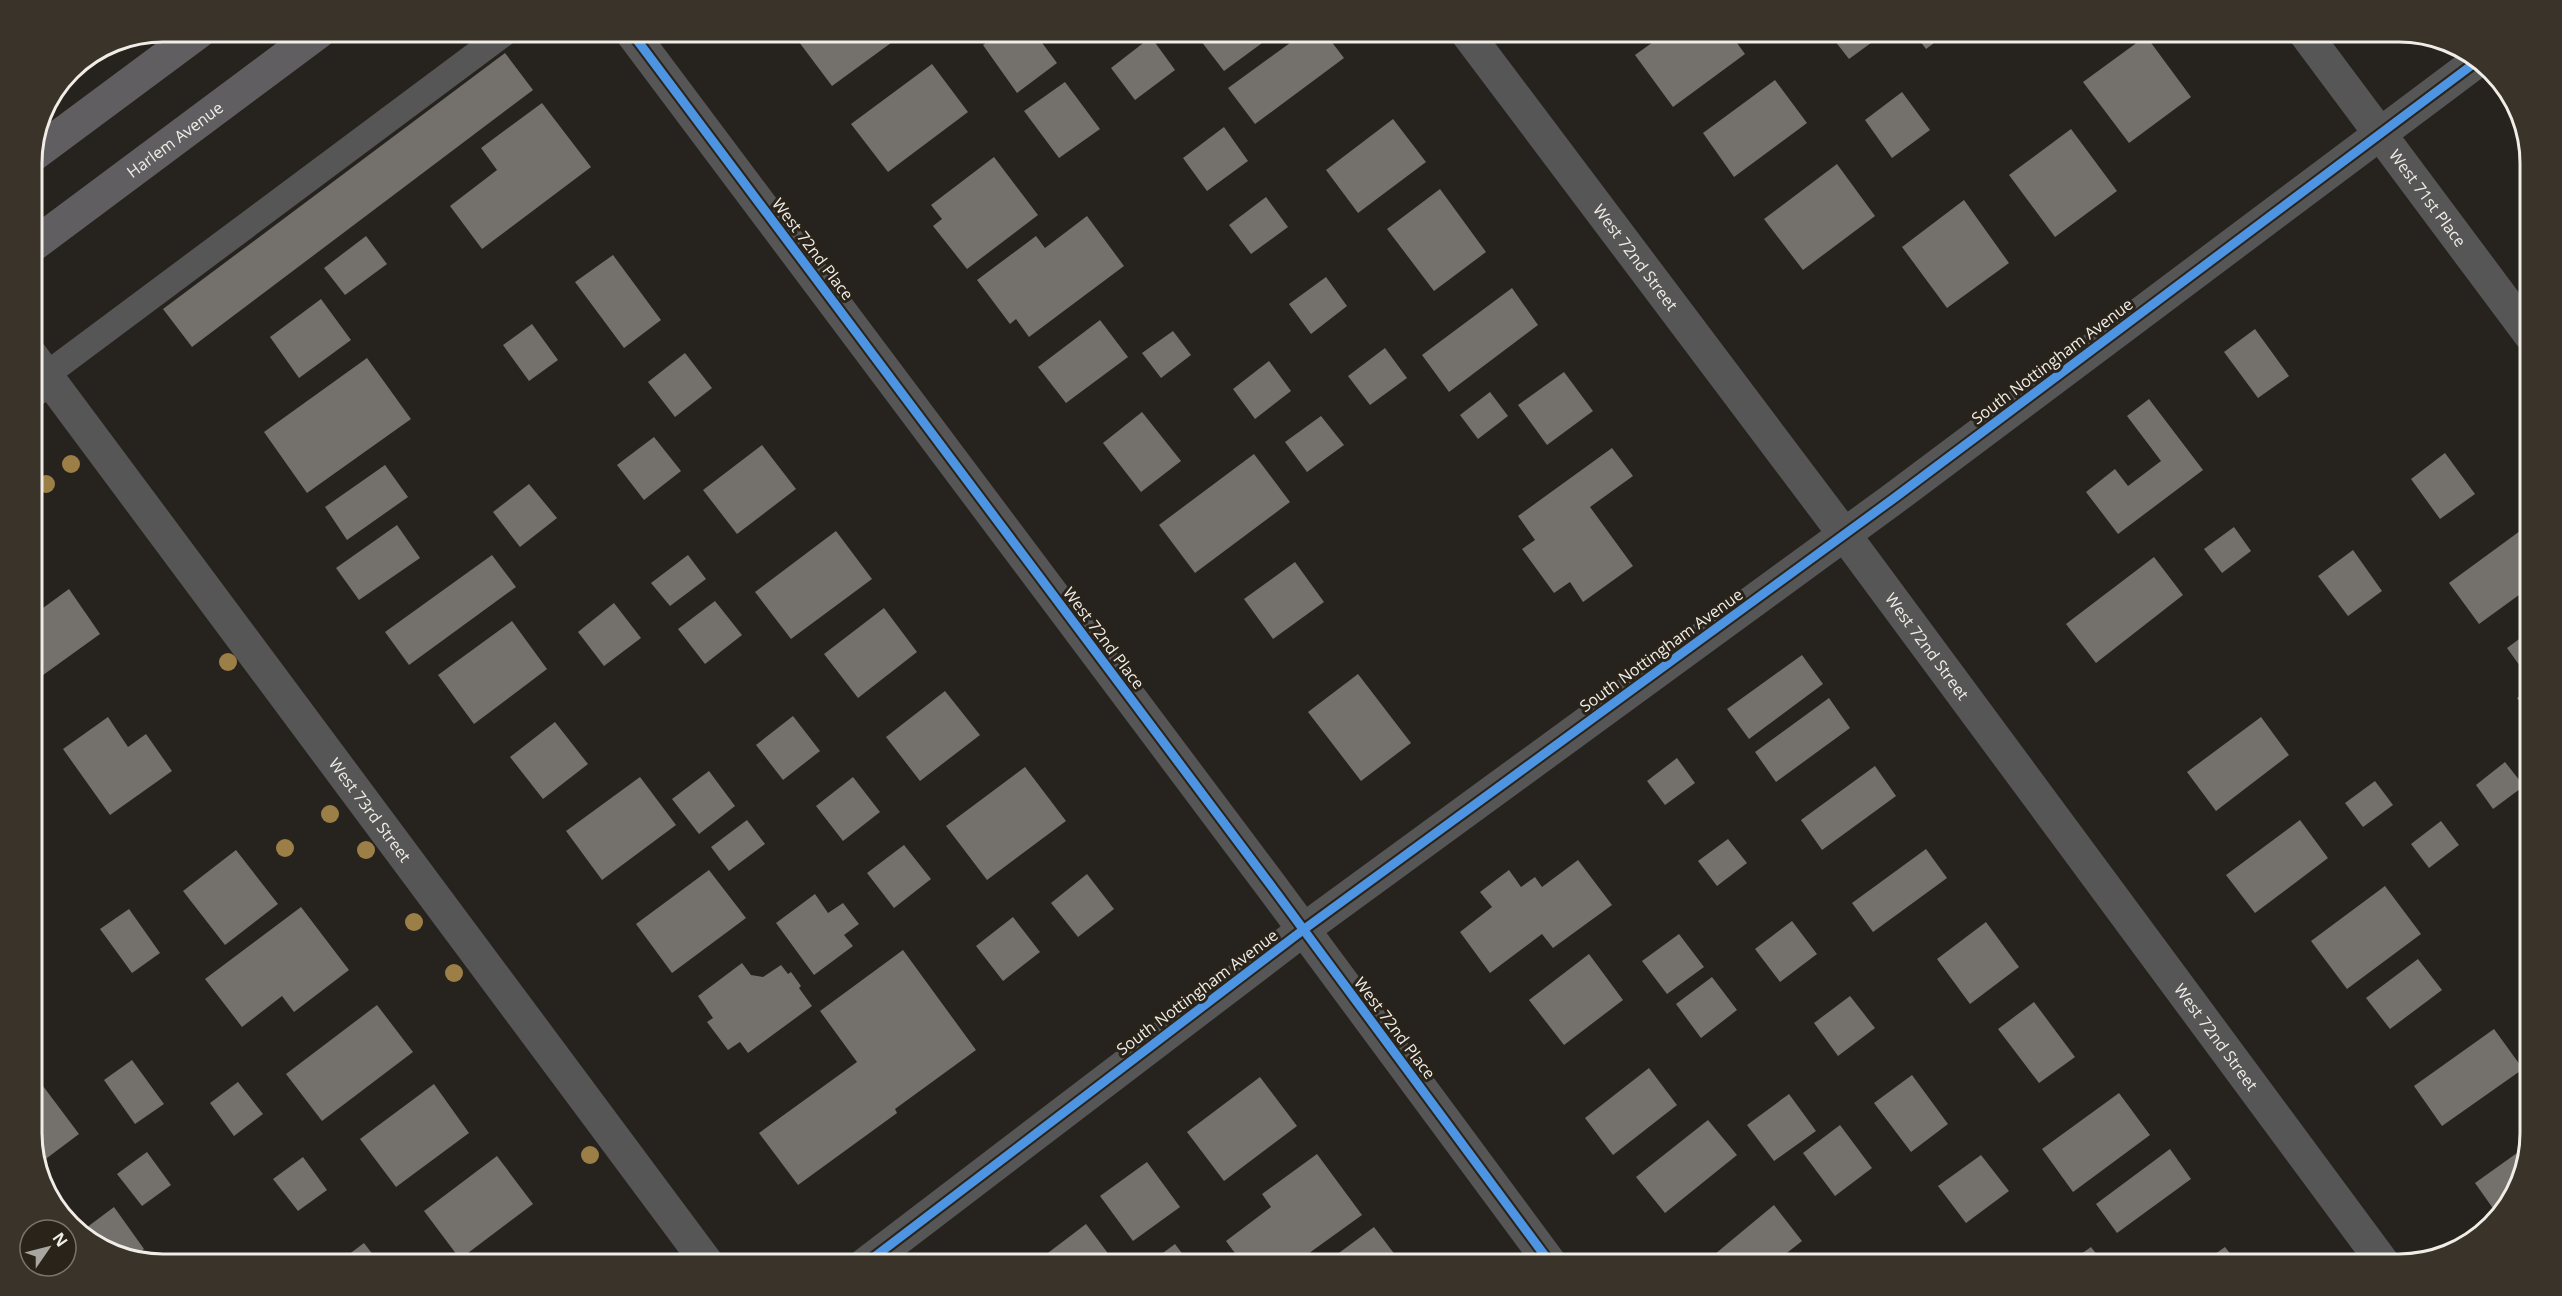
<svg xmlns="http://www.w3.org/2000/svg" width="2562" height="1296" font-family="'Open Sans',sans-serif">
<style>
.building{fill:#74716d}
.lines{fill:none;stroke-linecap:round;stroke-linejoin:round}
.lane{stroke:#575656;stroke-width:26}
.street{stroke:#575656;stroke-width:33}
.primary{stroke:#605e60;stroke-width:33}
.cycleway-casing{stroke:#29231a;stroke-width:13}
.cycleway{stroke:#4d94e3;stroke-width:9}
.tree{fill:#9c7e47}
.labels{text-anchor:middle;stroke-width:6;stroke-linejoin:round;paint-order:stroke}
.street-label{font-size:16px;fill:#f0ede7;stroke:#29231a}
.rim{fill:none;stroke:#f0ede7;stroke-width:3}
</style>
<rect width="100%" height="100%" fill="#26221e"/>
<g class="building">
<path d="M805 32H906L832 86 796 38Z"/>
<path d="M1001 32H1034L1057 63 1017 93 983 45Z"/>
<path d="M1194 32H1277L1224 71Z"/>
<path d="M1305 32H1324L1344 58 1255 124 1228 88Z"/>
<path d="M1667 32H1729L1745 54 1673 107 1635 55Z"/>
<path d="M1828 32H1886L1849 59Z"/>
<path d="M1913 32H1949L1926 49Z"/>
<path d="M2146 36 2191 97 2129 143 2083 82Z"/>
<path d="M1151 37 1175 70 1135 100 1111 68Z"/>
<path d="M505 53 533 90 192 347 163 309Z"/>
<path d="M932 64 968 112 888 172 851 124Z"/>
<path d="M1775 80 1807 123 1734 177 1703 133Z"/>
<path d="M1065 82 1100 129 1059 158 1024 111Z"/>
<path d="M1902 92 1930 130 1892 158 1865 120Z"/>
<path d="M542 103 591 167 482 249 450 206 497 170 481 148Z"/>
<path d="M1393 119 1426 162 1358 213 1326 170Z"/>
<path d="M1224 127 1248 161 1207 191 1183 158Z"/>
<path d="M2071 129 2117 191 2055 237 2009 175Z"/>
<path d="M994 157 1038 215 967 269 933 226 942 219 931 205Z"/>
<path d="M1837 164 1875 216 1803 270 1764 219Z"/>
<path d="M1440 189 1486 252 1434 291 1387 229Z"/>
<path d="M1266 197 1288 227 1251 254 1229 225Z"/>
<path d="M1964 200 2009 263 1947 308 1902 247Z"/>
<path d="M1087 216 1124 266 1029 337 1016 319 1010 324 977 280 1036 236 1045 248Z"/>
<path d="M366 236 387 264 345 295 324 268Z"/>
<path d="M613 255 661 320 624 348 575 282Z"/>
<path d="M1326 277 1347 306 1311 334 1289 304Z"/>
<path d="M1512 288 1538 325 1449 392 1422 355Z"/>
<path d="M321 299 351 340 299 378 270 337Z"/>
<path d="M1100 320 1128 357 1066 403 1038 367Z"/>
<path d="M532 324 558 360 529 381 503 345Z"/>
<path d="M2255 329 2289 376 2258 398 2224 352Z"/>
<path d="M1173 331 1191 355 1161 378 1142 353Z"/>
<path d="M1385 348 1407 378 1370 405 1348 376Z"/>
<path d="M685 353 712 388 675 417 648 382Z"/>
<path d="M367 358 411 419 307 493 264 432Z"/>
<path d="M1269 361 1291 391 1255 419 1233 389Z"/>
<path d="M1564 372 1593 411 1547 445 1518 405Z"/>
<path d="M1490 392 1508 416 1478 439 1460 415Z"/>
<path d="M2149 399 2203 470 2118 534 2086 492 2115 469 2128 486 2161 461 2127 416Z"/>
<path d="M1142 412 1181 461 1141 492 1103 443Z"/>
<path d="M1321 416 1344 445 1307 472 1285 442Z"/>
<path d="M654 437 681 471 644 500 617 465Z"/>
<path d="M762 445 796 489 737 534 703 490Z"/>
<path d="M1612 448 1633 476 1590 507 1633 566 1583 602 1570 582 1554 593 1522 549 1535 540 1518 516Z"/>
<path d="M2445 453 2475 494 2440 519 2411 479Z"/>
<path d="M1254 454 1290 502 1195 573 1159 525Z"/>
<path d="M385 465 408 497 347 540 325 507Z"/>
<path d="M529 484 557 518 520 547 493 512Z"/>
<path d="M397 525 420 558 359 600 336 568Z"/>
<path d="M2234 527 2251 551 2222 573 2204 549Z"/>
<path d="M836 531 872 579 791 639 755 592Z"/>
<path d="M2520 531 2530 545V587L2479 624 2449 583Z"/>
<path d="M2353 550 2382 591 2348 616 2318 576Z"/>
<path d="M492 555 516 587 409 665 385 632Z"/>
<path d="M688 555 706 579 670 606 651 583Z"/>
<path d="M2154 557 2183 595 2096 663 2066 624Z"/>
<path d="M1295 562 1324 602 1273 639 1244 599Z"/>
<path d="M69 589 100 634 32 683V616Z"/>
<path d="M715 601 742 635 705 664 678 629Z"/>
<path d="M614 603 641 638 604 666 578 632Z"/>
<path d="M884 608 917 652 858 698 824 654Z"/>
<path d="M512 621 547 669 474 724 438 675Z"/>
<path d="M2530 631V680L2507 648Z"/>
<path d="M1802 655 1823 684 1749 739 1727 709Z"/>
<path d="M1358 674 1411 743 1361 781 1308 712Z"/>
<path d="M2530 688V716L2517 698Z"/>
<path d="M945 691 980 735 920 781 886 737Z"/>
<path d="M1829 698 1850 728 1776 782 1755 752Z"/>
<path d="M793 716 820 751 783 780 756 745Z"/>
<path d="M108 717 128 747 146 734 172 771 110 815 63 749Z"/>
<path d="M2261 717 2289 755 2216 811 2187 772Z"/>
<path d="M555 722 588 764 543 799 510 757Z"/>
<path d="M1677 758 1695 783 1665 805 1647 781Z"/>
<path d="M2505 762 2524 786 2493 809 2476 785Z"/>
<path d="M1875 766 1896 796 1822 850 1801 820Z"/>
<path d="M1025 767 1066 821 987 880 946 826Z"/>
<path d="M709 771 735 806 699 834 672 799Z"/>
<path d="M640 777 676 825 602 880 566 831Z"/>
<path d="M853 777 880 812 843 841 816 806Z"/>
<path d="M2375 781 2393 805 2363 827 2345 803Z"/>
<path d="M747 820 765 844 729 871 711 847Z"/>
<path d="M2300 820 2328 858 2255 913 2226 875Z"/>
<path d="M2441 821 2459 845 2429 868 2411 844Z"/>
<path d="M1728 839 1747 863 1717 886 1698 861Z"/>
<path d="M904 845 931 879 894 908 867 873Z"/>
<path d="M1926 849 1947 878 1873 932 1852 903Z"/>
<path d="M236 850 278 904 225 945 183 891Z"/>
<path d="M1578 860 1612 905 1553 948 1542 934 1490 973 1460 932 1492 907 1480 892 1509 870 1521 887 1535 877 1542 887Z"/>
<path d="M709 870 746 918 672 973 636 924Z"/>
<path d="M1087 874 1114 909 1078 937 1051 903Z"/>
<path d="M2385 886 2421 934 2347 989 2311 941Z"/>
<path d="M815 894 828 913 843 903 859 924 844 935 853 946 814 975 776 923Z"/>
<path d="M301 907 349 970 294 1012 282 996 242 1027 205 979Z"/>
<path d="M129 909 160 953 132 973 100 929Z"/>
<path d="M1013 917 1040 952 1003 981 976 946Z"/>
<path d="M1792 921 1817 954 1780 982 1755 949Z"/>
<path d="M1986 922 2019 967 1970 1004 1937 959Z"/>
<path d="M1679 934 1704 967 1667 994 1642 961Z"/>
<path d="M903 950 976 1050 895 1109 897 1113 798 1185 759 1133 857 1062 820 1011Z"/>
<path d="M1589 954 1623 1000 1564 1045 1529 1000Z"/>
<path d="M2418 959 2442 990 2390 1029 2366 998Z"/>
<path d="M742 963 751 975 763 977 781 965 788 974 791 972 801 986 799 988 812 1006 748 1053 740 1042 728 1050 707 1022 713 1018 698 996Z"/>
<path d="M1712 977 1737 1010 1701 1038 1676 1004Z"/>
<path d="M1850 996 1875 1028 1838 1056 1814 1023Z"/>
<path d="M2034 1002 2075 1057 2039 1083 1998 1029Z"/>
<path d="M377 1005 413 1052 322 1121 286 1074Z"/>
<path d="M2494 1029 2523 1069 2442 1126 2414 1086Z"/>
<path d="M132 1060 164 1104 135 1124 104 1080Z"/>
<path d="M1649 1068 1677 1105 1613 1155 1585 1118Z"/>
<path d="M1912 1075 1948 1124 1911 1152 1874 1103Z"/>
<path d="M1260 1077 1297 1126 1224 1181 1187 1132Z"/>
<path d="M238 1082 263 1114 234 1136 210 1103Z"/>
<path d="M434 1084 469 1133 396 1187 360 1139Z"/>
<path d="M43 1086 79 1134 39 1164 32 1142V1095Z"/>
<path d="M2119 1093 2150 1135 2073 1192 2042 1149Z"/>
<path d="M1789 1094 1816 1131 1774 1161 1747 1125Z"/>
<path d="M1708 1120 1737 1155 1665 1213 1636 1177Z"/>
<path d="M1840 1125 1872 1168 1835 1196 1803 1153Z"/>
<path d="M2170 1149 2191 1179 2117 1233 2096 1204Z"/>
<path d="M147 1152 171 1185 142 1206 117 1174Z"/>
<path d="M2517 1153 2524 1163 2517 1191 2497 1214 2475 1183Z"/>
<path d="M1317 1154 1362 1215 1294 1264H1243L1226 1241 1271 1207 1262 1194Z"/>
<path d="M1981 1155 2009 1191 1966 1223 1938 1186Z"/>
<path d="M497 1156 533 1204 460 1259 424 1211Z"/>
<path d="M303 1157 327 1190 298 1211 273 1179Z"/>
<path d="M1147 1162 1180 1207 1133 1241 1100 1196Z"/>
<path d="M1774 1205 1802 1241 1773 1264H1703Z"/>
<path d="M114 1207 144 1249 133 1257 105 1251 82 1231Z"/>
<path d="M1086 1224 1116 1264H1044L1040 1259Z"/>
<path d="M1374 1227 1402 1264H1324Z"/>
<path d="M364 1243 380 1264H336Z"/>
<path d="M1175 1244 1190 1264H1148Z"/>
<path d="M2091 1247 2104 1264H2067Z"/>
<path d="M2225 1247 2238 1264H2201Z"/>
<path d="M580 1253 589 1264H566Z"/>
</g>
<g class="lines">
<path class="lane" d="M32 396 39 391 46 375 506 32"/>
<g class="street">
<path d="M631 32 1269 883 1551 1264"/>
<path id="s1" d="M1466 32 1844 534 2384 1264"/>
<path id="s2" d="M2304 32 2530 335"/>
<path id="s3" d="M32 356 708 1264"/>
<path d="M865 1264 1303 930 1893 499 2476 62"/>
</g>
<g class="primary">
<path d="M32 156 199 32"/>
<path id="s4" d="M32 246 319 32"/>
</g>
<g class="cycleway-casing">
<g id="cycleway">
<path d="M631 32 1269 883 1551 1264"/>
<path d="M865 1264 1303 930 1893 499 2476 62"/>
</g>
</g>
<use href="#cycleway" class="cycleway"/>
</g>
<g class="tree">
<circle cx="71" cy="464" r="9"/>
<circle cx="46" cy="484" r="9"/>
<circle cx="228" cy="662" r="9"/>
<circle cx="330" cy="814" r="9"/>
<circle cx="285" cy="848" r="9"/>
<circle cx="366" cy="850" r="9"/>
<circle cx="414" cy="922" r="9"/>
<circle cx="454" cy="973" r="9"/>
<circle cx="590" cy="1155" r="9"/>
</g>
<g class="labels">
<g class="street-label">
<text dy="6" stroke="none"><textPath href="#s4" startOffset="178">Harlem Avenue</textPath></text>
<text dy="6" stroke="none"><textPath href="#s2" startOffset="207">West 71st Place</textPath></text>
<text transform="translate(813 249) rotate(53)" y="6">West 72nd Place</text>
<text dy="6" stroke="none"><textPath href="#s1" startOffset="282">West 72nd Street</textPath></text>
<text transform="translate(2052 361) rotate(-37)" y="6">South Nottingham Avenue</text>
<text transform="translate(1104 638) rotate(53)" y="6">West 72nd Place</text>
<text dy="6" stroke="none"><textPath href="#s1" startOffset="768">West 72nd Street</textPath></text>
<text transform="translate(1661 650) rotate(-36)" y="6">South Nottingham Avenue</text>
<text dy="6" stroke="none"><textPath href="#s3" startOffset="566">West 73rd Street</textPath></text>
<text transform="translate(1197 992) rotate(-37)" y="6">South Nottingham Avenue</text>
<text transform="translate(1395 1028) rotate(53)" y="6">West 72nd Place</text>
<text dy="6" stroke="none"><textPath href="#s1" startOffset="1254">West 72nd Street</textPath></text>
</g>
</g>
<path d="M0 0H2562V1296H0ZM163 42H2399A121 121 0 0 1 2520 163V1133A121 121 0 0 1 2399 1254H163A121 121 0 0 1 42 1133V163A121 121 0 0 1 163 42Z" fill="#39332a" fill-rule="evenodd"/>
<path class="rim" d="M163 42H2399A121 121 0 0 1 2520 163V1133A121 121 0 0 1 2399 1254H163A121 121 0 0 1 42 1133V163A121 121 0 0 1 163 42Z"/>
<g transform="translate(48 1248) rotate(55)"><circle r="28" fill="#29231a" stroke="#79746c" stroke-width="1.5"/>
<path d="M0-4.5L10 22L0 15L-10 22Z" fill="#a9a6a1"/>
<text y="-9" font-size="16" font-weight="bold" text-anchor="middle" fill="#f0ede7">N</text>
</g>
</svg>
